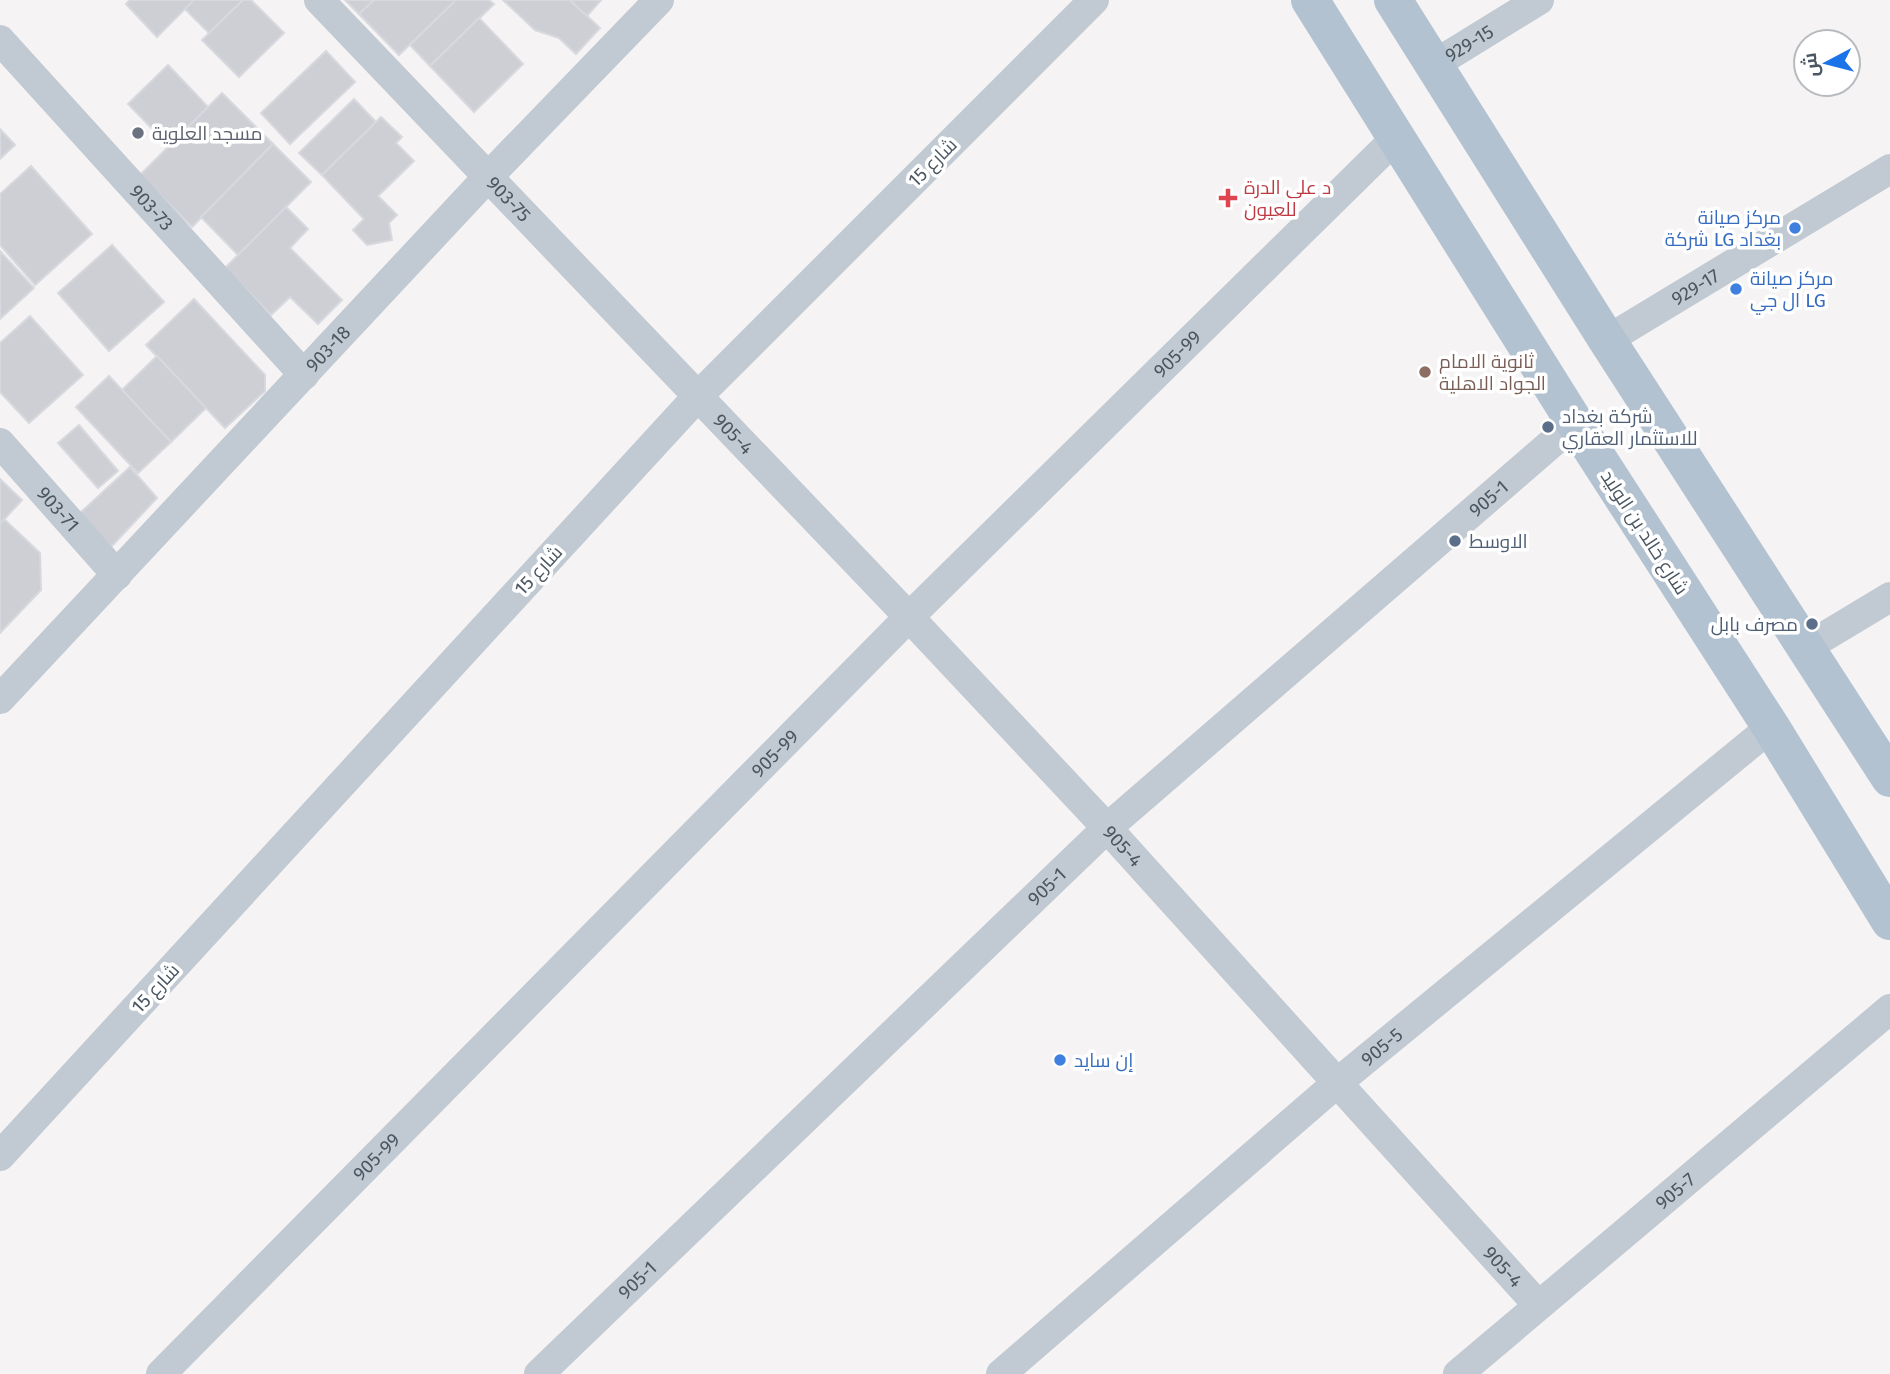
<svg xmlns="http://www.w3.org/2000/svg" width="1890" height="1374" font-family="'Fira Sans',Cairo,sans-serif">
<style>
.building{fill:#cdcfd5;stroke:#d7d9de;stroke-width:2}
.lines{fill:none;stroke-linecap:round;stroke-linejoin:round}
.street{stroke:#c1cad2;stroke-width:30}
.primary{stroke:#b3c2d1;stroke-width:38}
.worship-dot{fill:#6b7280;stroke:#fff;stroke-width:2.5}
.health-dot{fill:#e0444e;stroke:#fff;stroke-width:2.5}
.shop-dot{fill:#3f7fe0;stroke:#fff;stroke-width:2.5}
.education-dot{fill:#8d6e63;stroke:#fff;stroke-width:2.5}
.service-dot{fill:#5c6f8a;stroke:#fff;stroke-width:2.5}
.labels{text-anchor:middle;stroke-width:7;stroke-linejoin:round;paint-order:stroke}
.street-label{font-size:19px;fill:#4a5661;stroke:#fff}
.worship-label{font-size:19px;fill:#5b616d;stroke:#fff;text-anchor:start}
.health-label{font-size:19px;fill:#be3a42;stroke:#fff;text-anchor:start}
.shop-label{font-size:19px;fill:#366cbe;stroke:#fff;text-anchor:start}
.education-label{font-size:19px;fill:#785e54;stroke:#fff;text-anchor:start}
.service-label{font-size:19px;fill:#4e5e75;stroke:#fff;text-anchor:start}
</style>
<rect width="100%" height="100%" fill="#f5f3f3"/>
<g class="building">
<path d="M130 0H194L157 37 126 4Z"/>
<path d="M194 0H243L209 33 185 9Z"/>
<path d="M243 0H251L284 33 239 77 202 40Z"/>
<path d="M345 0H374L359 14Z"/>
<path d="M374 0H456L399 55 359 14Z"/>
<path d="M456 0H489L494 4 430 66 410 45Z"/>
<path d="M503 0H570L600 28 576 54 559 38 535 30Z"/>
<path d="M570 0H601L587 16Z"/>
<path d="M479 18 523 64 474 112 430 66Z"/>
<path d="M326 51 355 82 290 144 261 113Z"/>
<path d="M168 65 208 107 169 146 128 104Z"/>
<path d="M222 93 273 144 192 227 140 175Z"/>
<path d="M354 99 376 122 322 175 299 153Z"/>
<path d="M381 117 402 137 396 143 414 161 378 196 397 215 389 223 392 240 367 245 353 230 364 219 322 175Z"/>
<path d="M0 129 15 145 0 159Z"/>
<path d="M273 144 311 182 238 255 201 217Z"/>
<path d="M31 166 92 234 35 285 0 245V194Z"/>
<path d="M286 207 308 229 290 248 342 300 318 324 290 297 271 315 225 268Z"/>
<path d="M112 245 164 302 109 351 58 293Z"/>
<path d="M0 251 34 288 0 319Z"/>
<path d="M194 299 265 375V391L225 428 146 345Z"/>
<path d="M30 316 83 375 29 423 0 392V343Z"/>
<path d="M157 356 206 408 171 442 122 390Z"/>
<path d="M109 376 171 442 138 473 76 407Z"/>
<path d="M79 425 118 471 98 488 58 443Z"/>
<path d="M130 467 157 498 111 547 80 513Z"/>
<path d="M0 479 22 500 0 524Z"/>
<path d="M4 519 40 553 41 590 0 633V524Z"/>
</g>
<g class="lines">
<g class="street">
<path id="s1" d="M319 0 909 617 1107 828 1538 1305"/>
<path id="s2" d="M0 40 304 375"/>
<path id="s3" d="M1435 64 1539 0"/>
<path id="s4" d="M1607 340 1890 169"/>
<path id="s5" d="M0 443 117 575"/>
<path d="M1807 647 1890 597"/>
<path id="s6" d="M0 699 487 178 659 0"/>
<path d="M0 1156 698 396 1094 0"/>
<path id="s7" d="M161 1374 909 617 1396 138"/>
<path id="s8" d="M539 1374 1107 828 1575 423"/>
<path id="s9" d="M1001 1374 1337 1083 1771 727"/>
<path id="s10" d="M1458 1374 1890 1009"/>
</g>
<g class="primary">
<path d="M1310 0 1575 423 1771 727 1890 921"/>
<path d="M1393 0 1607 340 1890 778"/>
</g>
</g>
<circle class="worship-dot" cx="138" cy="133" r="7"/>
<path class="health-dot" d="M1224.5 187.5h7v7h7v7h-7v7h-7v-7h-7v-7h7z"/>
<g class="shop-dot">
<circle cx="1795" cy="228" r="7"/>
<circle cx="1736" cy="289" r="7"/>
<circle cx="1060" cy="1060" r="7"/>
</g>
<circle class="education-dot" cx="1425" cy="372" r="7"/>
<g class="service-dot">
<circle cx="1548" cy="427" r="7"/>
<circle cx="1455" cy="541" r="7"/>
<circle cx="1812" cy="624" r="7"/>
</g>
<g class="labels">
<g class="street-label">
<text dy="7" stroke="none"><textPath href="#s3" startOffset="40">929-15</textPath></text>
<text transform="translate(932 162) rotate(-45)" y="7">شارع 15</text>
<text dy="7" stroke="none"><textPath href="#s1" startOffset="275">903-75</textPath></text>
<text dy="7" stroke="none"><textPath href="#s2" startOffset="226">903-73</textPath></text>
<text dy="7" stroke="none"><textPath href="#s4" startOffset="103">929-17</textPath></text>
<text dy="7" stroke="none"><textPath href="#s6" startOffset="480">903-18</textPath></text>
<text dy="7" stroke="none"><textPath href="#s7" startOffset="1440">905-99</textPath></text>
<text dy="7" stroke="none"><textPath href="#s1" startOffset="600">905-4</textPath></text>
<text dy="7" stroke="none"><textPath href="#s8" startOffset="1292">905-1</textPath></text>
<text dy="7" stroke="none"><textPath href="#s5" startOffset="88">903-71</textPath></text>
<text transform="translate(1645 532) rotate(57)" y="7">شارع خالد بن الوليد</text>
<text transform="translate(538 570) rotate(-47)" y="7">شارع 15</text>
<text dy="7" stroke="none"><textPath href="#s7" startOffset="873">905-99</textPath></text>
<text dy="7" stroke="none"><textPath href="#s1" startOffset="1167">905-4</textPath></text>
<text dy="7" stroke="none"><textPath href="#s8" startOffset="704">905-1</textPath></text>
<text transform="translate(155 988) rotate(-47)" y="7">شارع 15</text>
<text dy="7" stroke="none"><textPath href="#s9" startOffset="502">905-5</textPath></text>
<text dy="7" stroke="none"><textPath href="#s7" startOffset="306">905-99</textPath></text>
<text dy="7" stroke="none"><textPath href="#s10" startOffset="284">905-7</textPath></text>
<text dy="7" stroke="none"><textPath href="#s1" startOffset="1734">905-4</textPath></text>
<text dy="7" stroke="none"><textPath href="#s8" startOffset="136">905-1</textPath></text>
</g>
<g class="worship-label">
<text x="152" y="140">مسجد العلوية</text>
</g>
<g class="health-label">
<text x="1244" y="194">د علي الدرة<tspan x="1244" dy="22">للعيون</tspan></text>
</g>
<g class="shop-label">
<text x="1781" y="224" text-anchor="end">مركز صيانة<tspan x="1781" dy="22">شركة LG بغداد</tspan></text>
<text x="1750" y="285">مركز صيانة<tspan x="1750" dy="22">ال جي LG</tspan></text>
<text x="1074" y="1067">إن سايد</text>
</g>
<g class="education-label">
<text x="1439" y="368">ثانوية الامام<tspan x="1439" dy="22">الجواد الاهلية</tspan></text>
</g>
<g class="service-label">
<text x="1562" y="423">شركة بغداد<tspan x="1562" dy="22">للاستثمار العقاري</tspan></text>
<text x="1469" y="548">الاوسط</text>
<text x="1798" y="631" text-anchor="end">مصرف بابل</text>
</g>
</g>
<g transform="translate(1827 63) rotate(263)"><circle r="33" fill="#ffffff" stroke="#b7bbc0" stroke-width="2"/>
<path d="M0-5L12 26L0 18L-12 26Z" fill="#1a73e8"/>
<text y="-10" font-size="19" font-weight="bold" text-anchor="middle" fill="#4a5661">ش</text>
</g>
</svg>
